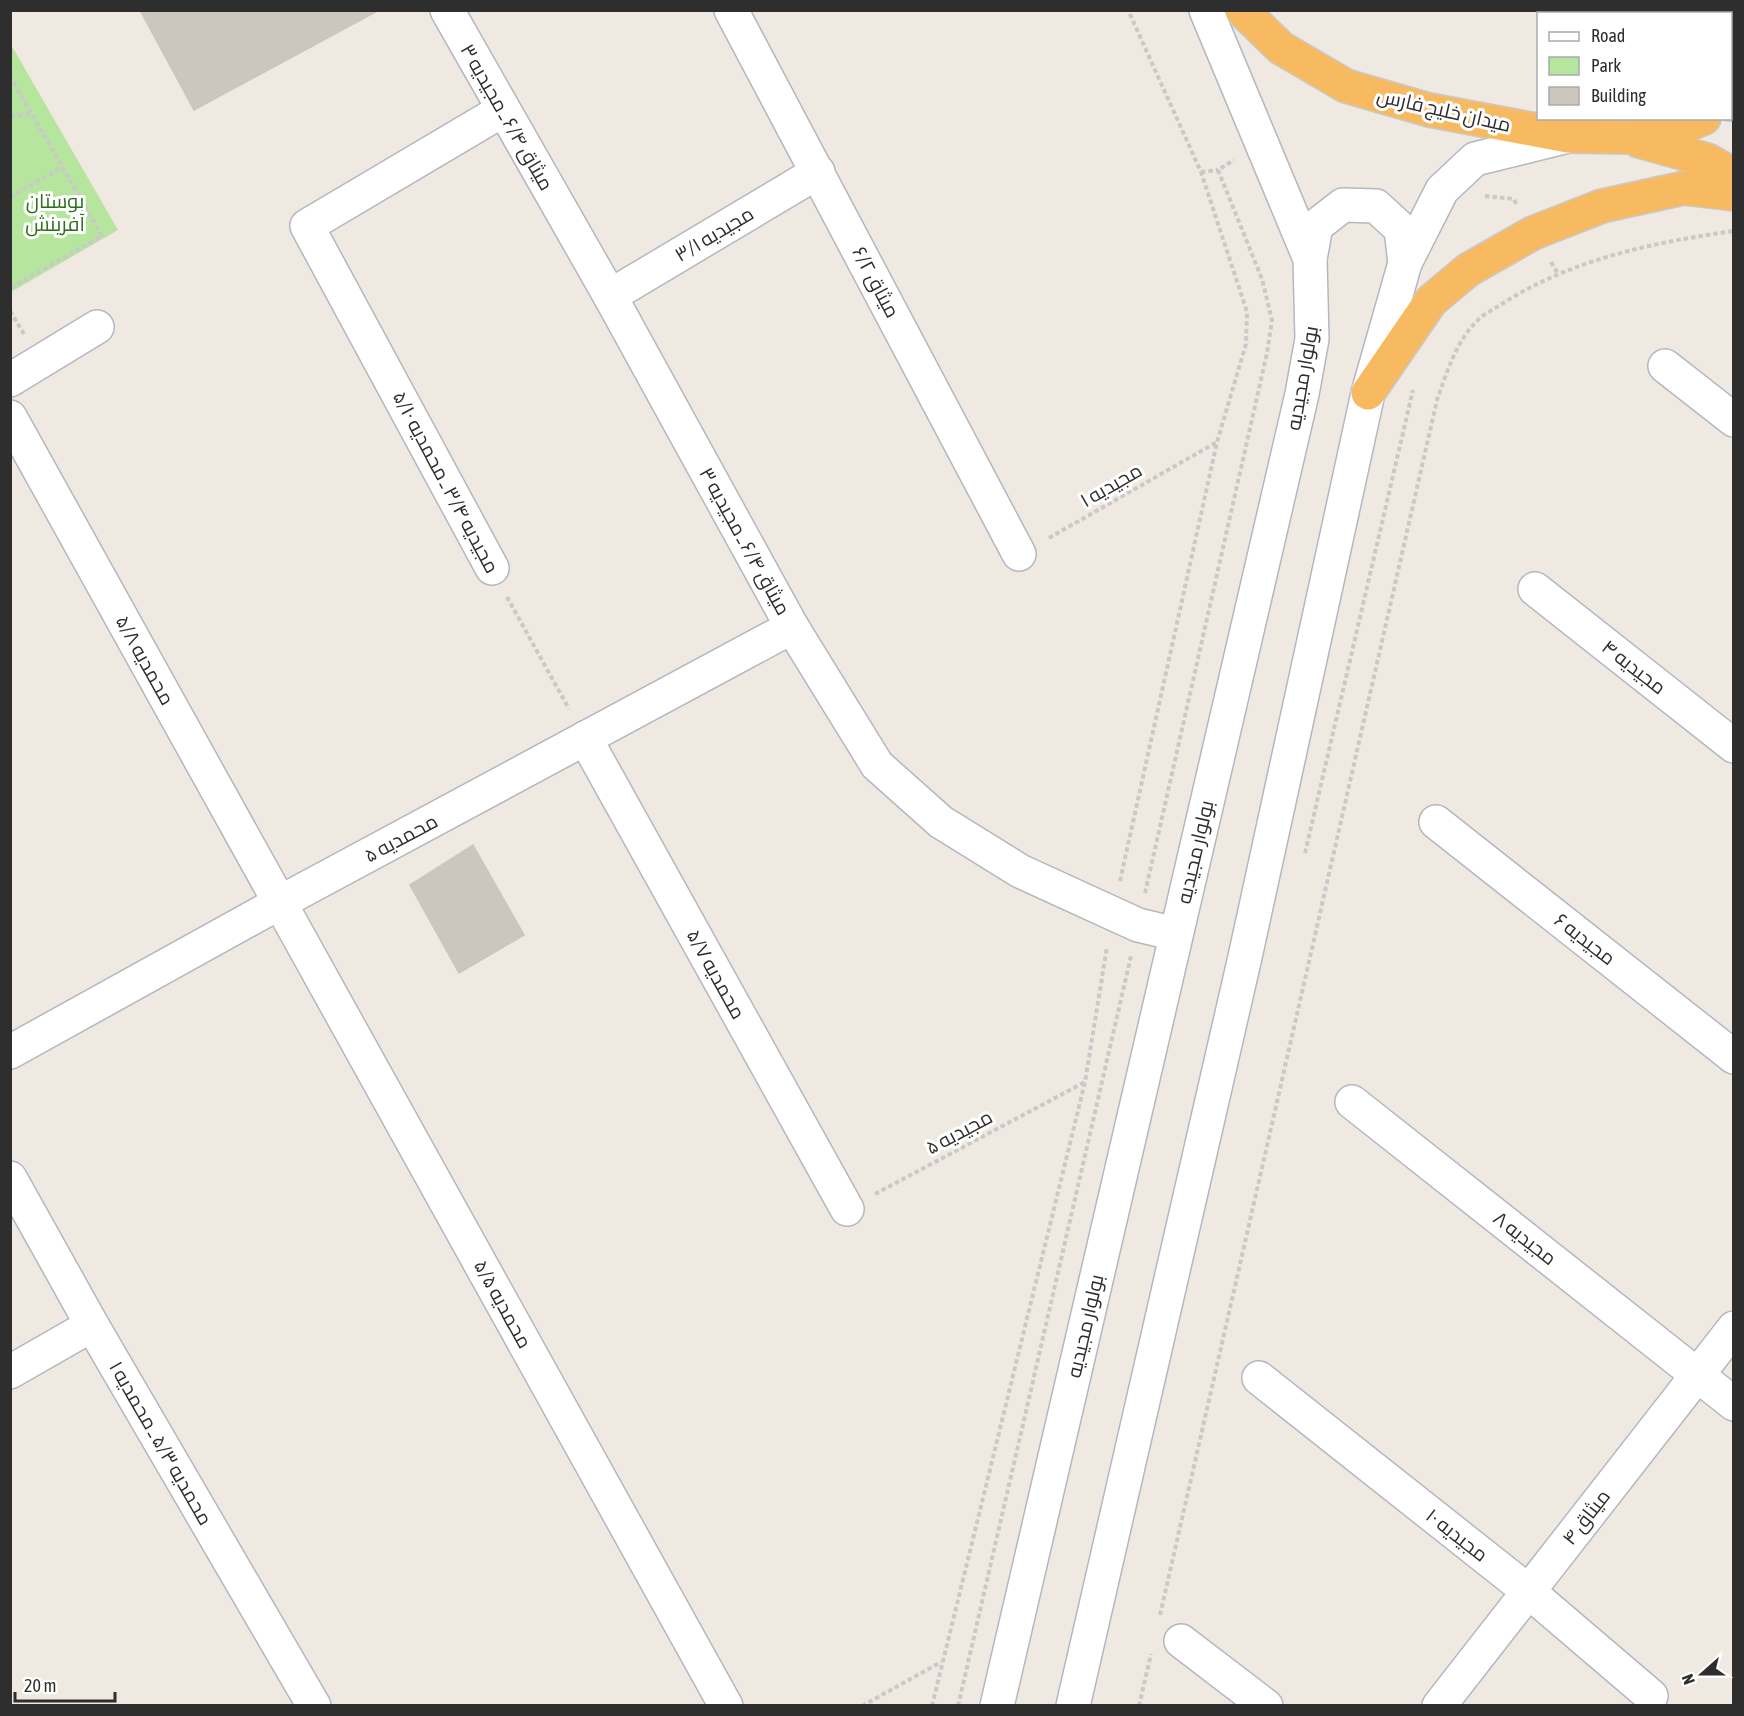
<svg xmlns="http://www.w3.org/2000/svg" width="1744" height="1716" font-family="'Asap Condensed',Cairo,sans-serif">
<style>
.green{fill:#b6e59e}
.building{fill:#cbc7bf;stroke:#cbc5ba;stroke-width:1.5}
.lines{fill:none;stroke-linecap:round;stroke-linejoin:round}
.minor-casing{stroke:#b4b7c1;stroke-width:36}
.secondary-casing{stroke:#b4b7c1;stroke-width:36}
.trunk-casing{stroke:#c9c9c9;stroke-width:36}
.path{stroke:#c9c9c9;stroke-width:4;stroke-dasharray:4.5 3;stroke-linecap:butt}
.minor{stroke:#fff;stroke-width:33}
.secondary{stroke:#fff;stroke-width:33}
.trunk{stroke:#f8ba60;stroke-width:33}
.labels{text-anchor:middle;stroke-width:6;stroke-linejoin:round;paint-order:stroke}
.street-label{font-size:20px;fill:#2e2e2e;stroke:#fff}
.park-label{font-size:20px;fill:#2c6e1b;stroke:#fff}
</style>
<rect width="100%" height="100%" fill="#efe9e1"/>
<path class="green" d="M10 43 118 230 11 292H10Z"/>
<g class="building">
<path d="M140 10H379L194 110Z"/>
<path d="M473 845 524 935 459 973 410 885Z"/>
</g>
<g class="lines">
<g class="minor-casing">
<g id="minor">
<path d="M447 10 610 296 792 627 877 765 941 822 1020 871 1138 925 1176 934"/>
<path d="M731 10 1019 554"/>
<path d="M610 296 818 172"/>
<path d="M1665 366 1734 420"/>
<path d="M10 380 97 327"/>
<path d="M10 417 726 1706"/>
<path d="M492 568 307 226 503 110"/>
<path d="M1535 589 1734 746"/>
<path d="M585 738 847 1209"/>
<path d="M1436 822 1734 1057"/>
<path d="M10 1052 279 903 792 627"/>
<path d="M1352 1102 1734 1404"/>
<path d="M10 1178 92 1325 314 1706"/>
<path d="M10 1372 92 1325"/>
<path d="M1259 1378 1528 1591 1651 1696"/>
<path d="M1181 1641 1266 1706"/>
<path d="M1439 1706 1734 1328"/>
</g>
</g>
<g class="secondary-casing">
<g id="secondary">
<path d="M1310 259 1316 226 1343 205 1376 206 1401 229 1405 263"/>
<path d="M997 1706 1302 394 1312 339 1310 259 1206 10"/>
<path d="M1073 1706 1245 957 1368 393 1405 263 1442 190 1475 159 1568 136"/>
</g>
</g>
<g class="trunk-casing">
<g id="trunk">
<path d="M1242 10 1281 48 1346 86 1429 110 1568 136 1626 137 1672 131 1704 118"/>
<path d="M1639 10 1643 14"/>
<path d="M1730 67 1734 69"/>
<path d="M1730 104 1734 101"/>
<path d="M1639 141 1707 160 1734 175"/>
<path d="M1368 393 1431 301 1468 270 1533 233 1602 206 1684 188 1734 194"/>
</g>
</g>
<g class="path">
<path d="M10 76 102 236 10 288"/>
<path d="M10 116 32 114"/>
<path d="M1201 172 1218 170"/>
<path d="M1485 196 1514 199 1516 204"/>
<path d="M10 197 62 167"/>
<path d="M1551 262 1558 274"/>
<path d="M10 311 24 334"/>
<path d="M1049 538 1217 442"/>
<path d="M507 597 569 709"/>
<path d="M1305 853 1413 390"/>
<path d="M1120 881 1217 442 1246 344 1247 312 1201 172 1128 10"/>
<path d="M1145 893 1267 353 1272 320 1262 279 1218 170 1234 160"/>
<path d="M875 1194 1085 1082"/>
<path d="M1160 1615 1437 400C1447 372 1456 341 1478 320 1485 313 1496 308 1505 302 1573 259 1655 242 1734 231"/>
<path d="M862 1706 941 1662"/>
<path d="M932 1706 1085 1082 1107 947"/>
<path d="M958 1706 1131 956"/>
<path d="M1139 1706 1151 1654"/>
</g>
<use href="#minor" class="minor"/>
<use href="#secondary" class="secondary"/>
<use href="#trunk" class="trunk"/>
</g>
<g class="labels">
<g class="street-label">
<text transform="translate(1444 110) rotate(13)" y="7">میدان خلیج فارس</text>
<text transform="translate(507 117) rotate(60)" y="7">میثاق ۶/۴ ـ مجیدیه ۳</text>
<text transform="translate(714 234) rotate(-31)" y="7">مجیدیه ۳/۱</text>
<text transform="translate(876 282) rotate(62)" y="7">میثاق ۶/۲</text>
<text transform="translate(1302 378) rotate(-80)" y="7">بولوار مجیدیه</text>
<text transform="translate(446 482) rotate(62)" y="7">مجیدیه ۳/۴ ـ محمدیه ۵/۱۰</text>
<text transform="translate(1111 485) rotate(-30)" y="7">مجیدیه ۱</text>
<text transform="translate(745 541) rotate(61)" y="7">میثاق ۶/۴ ـ مجیدیه ۳</text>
<text transform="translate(145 660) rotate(61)" y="7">محمدیه ۵/۸</text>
<text transform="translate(1634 667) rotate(38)" y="7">مجیدیه ۴</text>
<text transform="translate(401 838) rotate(-28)" y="7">محمدیه ۵</text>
<text transform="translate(1195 852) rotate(-77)" y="7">بولوار مجیدیه</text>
<text transform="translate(1585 939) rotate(38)" y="7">مجیدیه ۶</text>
<text transform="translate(716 974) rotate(61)" y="7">محمدیه ۵/۷</text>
<text transform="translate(959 1132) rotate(-28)" y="7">مجیدیه ۵</text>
<text transform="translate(1525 1238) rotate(38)" y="7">مجیدیه ۸</text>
<text transform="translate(503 1304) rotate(61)" y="7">محمدیه ۵/۵</text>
<text transform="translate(1085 1326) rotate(-77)" y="7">بولوار مجیدیه</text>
<text transform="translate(161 1443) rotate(60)" y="7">محمدیه ۵/۳ ـ محمدیه ۱</text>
<text transform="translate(1586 1517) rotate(-52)" y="7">میثاق ۴</text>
<text transform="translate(1457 1535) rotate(38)" y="7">مجیدیه ۱۰</text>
</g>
<g class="park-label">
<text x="55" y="208">بوستان<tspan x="55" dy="23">آفرینش</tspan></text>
</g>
</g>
<rect width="1744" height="1716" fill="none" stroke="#2e2e2e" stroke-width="24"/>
<rect x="1537" y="12" width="195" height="108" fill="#ffffff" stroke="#ababab" stroke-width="1.5"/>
<rect x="1549" y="32" width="30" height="9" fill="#ffffff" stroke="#ababab" stroke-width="1.5"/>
<text x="1591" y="42" font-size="18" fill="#2e2e2e">Road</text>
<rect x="1549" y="57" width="30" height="18" fill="#b6e59e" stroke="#ababab" stroke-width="1.5"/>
<text x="1591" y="72" font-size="18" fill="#2e2e2e">Park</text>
<rect x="1549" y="87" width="30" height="18" fill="#cbc7bf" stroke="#ababab" stroke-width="1.5"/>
<text x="1591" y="102" font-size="18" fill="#2e2e2e">Building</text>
<g transform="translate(1702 1674) rotate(249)" stroke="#ffffff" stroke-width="4.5" paint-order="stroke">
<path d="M0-4.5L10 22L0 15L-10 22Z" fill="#2e2e2e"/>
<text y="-9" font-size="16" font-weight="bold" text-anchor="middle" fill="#2e2e2e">N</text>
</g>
<path d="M15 1692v9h100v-9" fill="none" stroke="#2e2e2e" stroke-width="3"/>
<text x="24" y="1692" font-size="18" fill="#2e2e2e" stroke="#ffffff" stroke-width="4.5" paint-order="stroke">20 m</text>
</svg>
